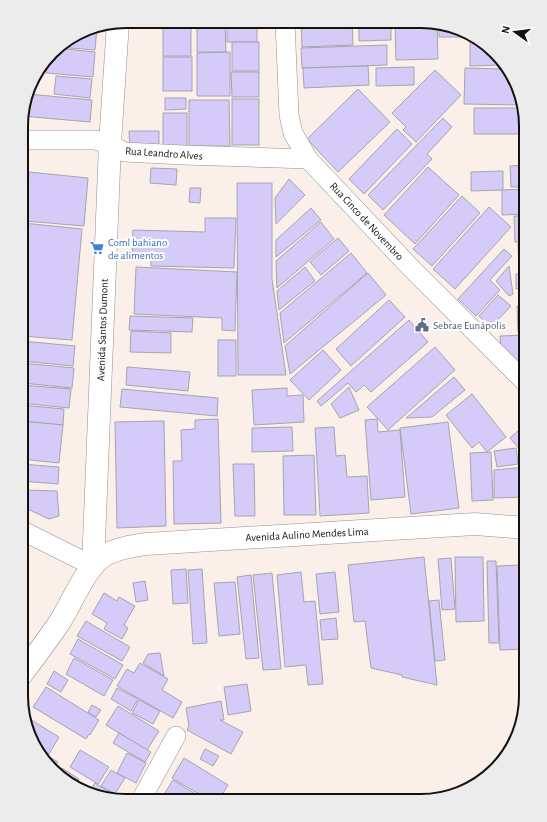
<svg xmlns="http://www.w3.org/2000/svg" width="547" height="822" font-family="'Alegreya Sans',sans-serif">
<style>
.building{fill:#d5cbf9;stroke:#a6a4ad}
.lines{fill:none;stroke-linecap:round;stroke-linejoin:round}
.street-casing{stroke:#988f89;stroke-width:20}
.secondary-casing{stroke:#988f89;stroke-width:23}
.street{stroke:#fff;stroke-width:19}
.secondary{stroke:#fff;stroke-width:22}
.labels{text-anchor:middle;stroke-width:4;stroke-linejoin:round;paint-order:stroke}
.street-label{font-size:11px;fill:#14110f;stroke:#fff}
.shop-label{font-size:11px;fill:#366cbe;stroke:#fff;text-anchor:start}
.service-label{font-size:11px;fill:#4e5e75;stroke:#fff;text-anchor:start}
.rim{fill:none;stroke:#14110f;stroke-width:2}
</style>
<rect width="100%" height="100%" fill="#faf0e9"/>
<g class="building">
<path d="M196 21 225 22V24H196Z"/>
<rect x="227" y="22" width="30" height="20"/>
<path d="M301 22H352L353 45 302 47Z"/>
<rect x="163" y="23" width="28" height="33"/>
<path d="M395 23H437L438 59 396 60Z"/>
<path d="M439 23H441L472 37H439Z"/>
<path d="M197 25H225L226 52H197Z"/>
<path d="M97 26 95 50 57 47 92 27Z"/>
<path d="M359 26H391V40L359 41Z"/>
<path d="M470 40H479L485 43 502 65 470 66Z"/>
<rect x="232" y="42" width="27" height="29"/>
<path d="M387 45V65L302 68 301 48Z"/>
<path d="M56 48 95 52 93 77 46 73 47 59Z"/>
<path d="M230 52V96H197V53Z"/>
<rect x="163" y="57" width="29" height="34"/>
<path d="M368 66 369 85 304 88 303 68Z"/>
<path d="M414 67V85L376 86V68Z"/>
<path d="M465 68 505 69 518 86 522 105 464 104Z"/>
<path d="M435 70 461 95 416 142 403 130 406 127 392 113Z"/>
<path d="M231 72H259V97H232Z"/>
<path d="M56 76 92 79 90 98 54 94Z"/>
<path d="M358 89 390 122 338 172 307 139Z"/>
<path d="M28 94 92 100 90 122 22 116Z"/>
<path d="M165 98H186V109L165 110Z"/>
<rect x="232" y="99" width="27" height="46"/>
<path d="M189 100H229L230 146H189Z"/>
<path d="M474 108H522L526 126V134H474Z"/>
<rect x="163" y="113" width="24" height="33"/>
<path d="M443 118 452 127 427 154 432 159 383 210 368 195Z"/>
<path d="M397 129 412 144 364 194 349 179Z"/>
<path d="M129 131H159V147H130Z"/>
<path d="M526 165V187H511L510 166Z"/>
<path d="M428 167 459 195 415 244 384 215Z"/>
<path d="M151 168 177 169 176 185 150 183Z"/>
<path d="M503 171V190L471 191V172Z"/>
<path d="M29 172 88 178 84 226 25 221Z"/>
<path d="M22 179H27L23 223 82 229 72 340 22 336Z"/>
<path d="M289 179 305 195 276 224 275 198Z"/>
<path d="M237 183H272V279L286 375H238Z"/>
<path d="M190 188H201L200 203 189 202Z"/>
<path d="M526 189V214L502 215V190Z"/>
<path d="M462 196 480 213 432 266 413 249Z"/>
<path d="M489 207 511 227 455 289 433 269Z"/>
<path d="M311 208 321 220 276 257V240Z"/>
<path d="M514 216H526V242H515Z"/>
<path d="M205 218H236L234 268 151 266V256H132L133 230 205 232Z"/>
<path d="M321 222 334 239 277 288 276 261Z"/>
<path d="M338 238 349 251 321 275 310 262Z"/>
<path d="M518 243H526V272H519Z"/>
<path d="M504 249 512 256 490 280 500 290 476 316 458 299Z"/>
<path d="M351 253 367 273 284 343 280 313Z"/>
<path d="M509 266 513 294 509 296 496 281Z"/>
<path d="M136 267 237 272 235 331 222 330V318L134 314Z"/>
<path d="M305 267 315 281 279 310 277 291Z"/>
<path d="M368 273 386 295 290 374 285 346Z"/>
<path d="M526 273V288L516 289V274Z"/>
<path d="M498 295 511 306 491 327 479 316Z"/>
<path d="M389 300 405 317 351 366 336 349Z"/>
<path d="M517 306H526V332H518Z"/>
<path d="M130 316 193 318 192 332 129 330Z"/>
<path d="M409 320 428 342 371 392 364 385 356 392 348 383 321 406 317 401Z"/>
<path d="M131 331 171 333V353L130 352Z"/>
<path d="M526 335V364H521L501 350 500 336Z"/>
<rect x="218" y="340" width="18" height="36"/>
<path d="M22 341 75 346 73 366 22 361Z"/>
<path d="M435 347 455 370 388 430 367 407Z"/>
<path d="M323 350 341 370 309 400 290 380Z"/>
<path d="M22 363 74 368 72 388 22 383Z"/>
<path d="M127 367 190 372 188 391 126 385Z"/>
<path d="M454 377 465 390 432 417 406 418Z"/>
<path d="M21 385 71 389 69 408 21 403Z"/>
<path d="M349 387 359 410 340 418 331 404Z"/>
<path d="M287 388V396L303 395 304 422 254 425 252 390Z"/>
<path d="M122 389 218 398 217 416 120 407Z"/>
<path d="M472 394 506 437 487 452 479 442 472 448 446 415Z"/>
<path d="M21 405 64 409 63 425 21 421Z"/>
<path d="M218 419 221 523 174 524 173 461H182L181 430 195 429V420Z"/>
<path d="M377 419 378 432 400 430 405 497 371 500 365 420Z"/>
<path d="M21 421 63 425 59 463 21 459Z"/>
<path d="M164 421 166 526 117 528 115 422Z"/>
<path d="M448 422 459 508 411 514 400 428Z"/>
<path d="M292 427 293 451 252 452V428Z"/>
<path d="M334 427 336 456 345 455 347 477 367 476 369 513 320 516 315 428Z"/>
<path d="M518 431 526 440V457L510 438Z"/>
<path d="M516 448 518 464 497 467 494 451Z"/>
<path d="M491 452 493 500 472 501 470 453Z"/>
<path d="M314 455 316 515H284L283 456Z"/>
<path d="M21 464 59 467 58 484 21 481Z"/>
<path d="M233 464H254L255 516H235Z"/>
<path d="M526 467V497L494 498V470Z"/>
<path d="M21 489 25 490 57 491 59 516 49 519 21 506Z"/>
<path d="M424 557 437 685 402 677V675L371 668 365 621 354 622 348 565Z"/>
<path d="M455 557H483L484 621 456 622Z"/>
<path d="M451 558 455 609 442 610 438 559Z"/>
<path d="M487 561H496L499 643H489Z"/>
<path d="M523 562H526V640Z"/>
<path d="M522 565 525 649 500 650 497 566Z"/>
<path d="M186 569 188 603 173 604 171 570Z"/>
<path d="M202 569 207 643 193 644 188 570Z"/>
<path d="M301 572 304 602 315 601 323 684 308 685 306 665 285 667 277 575Z"/>
<path d="M335 572 339 612 320 614 316 574Z"/>
<path d="M272 573 281 669 263 670 253 575Z"/>
<path d="M251 575 259 658 246 659 237 577Z"/>
<path d="M145 581 148 600 136 602 133 583Z"/>
<path d="M235 582 240 634 219 636 214 583Z"/>
<path d="M104 593 117 601 119 597 135 606 124 625 128 628 122 639 104 629 107 623 92 614Z"/>
<path d="M439 600 445 660 435 661 429 601Z"/>
<path d="M336 618 338 639 322 640 320 620Z"/>
<path d="M86 621 130 647 122 661 77 636Z"/>
<path d="M78 639 123 665 115 679 70 654Z"/>
<path d="M160 653 164 676 143 663 148 654Z"/>
<path d="M74 658 113 680 104 696 66 674Z"/>
<path d="M140 663 168 679 162 690 182 702 173 718 117 686 127 669 134 673Z"/>
<path d="M54 671 68 680 61 692 47 684Z"/>
<path d="M247 684 251 711 228 715 224 687Z"/>
<path d="M46 687 99 720 90 735 89 734 86 739 33 707Z"/>
<path d="M117 688 138 699 131 711 111 699Z"/>
<path d="M139 700 160 711 153 724 132 713Z"/>
<path d="M221 701 224 720H220L243 732 231 754 187 730 189 726 186 708Z"/>
<path d="M92 705 101 710 96 717 88 712Z"/>
<path d="M118 706 159 731 147 750 106 725Z"/>
<path d="M28 718 59 737 49 754 37 746 29 736 26 721Z"/>
<path d="M119 733 151 752 145 762 113 743Z"/>
<path d="M205 749 219 756 213 766 200 759Z"/>
<path d="M80 750 109 767 98 784 70 767Z"/>
<path d="M40 751 58 762 54 768Z"/>
<path d="M127 753 146 763 136 783 117 773Z"/>
<path d="M184 758 228 785 219 800H209L172 778Z"/>
<path d="M62 768 79 779 76 785 62 779 58 774Z"/>
<path d="M111 770 125 778 115 794 101 786Z"/>
<path d="M173 780 205 800H164L161 799Z"/>
<path d="M95 783 122 799 121 800H113L90 791Z"/>
</g>
<g class="lines">
<g class="street-casing">
<g id="street">
<path d="M285 22 289 115 293 133 308 159 410 267 526 383"/>
<path d="M22 140H95L110 144 124 152 183 155 308 159"/>
<path d="M21 530 93 566"/>
<path d="M141 800 176 736"/>
</g>
</g>
<g class="secondary-casing">
<g id="secondary">
<path d="M93 566 110 144 118 22"/>
<path d="M21 675C34 658 47 641 59 623 72 604 86 564 107 554 119 548 133 546 146 544L475 524 526 528"/>
</g>
</g>
<use href="#street" class="street"/>
<use href="#secondary" class="secondary"/>
</g>
<defs>
<g id="supermarket-bare" transform="scale(1.08)"><path d="M-6-5.5h2.5l.6 2H6L4.5 2H-2.5L-4.4-4H-6ZM-1.5 3.2a1.3 1.3 0 1 0 .1 0ZM3 3.2a1.3 1.3 0 1 0 .1 0Z" fill="#3f7fe0" stroke="#fff" stroke-width="2.5" paint-order="stroke"/></g>
<g id="civic-bare" transform="scale(1.08)"><path d="M-.6-6.5H3V-4.5H.6V-3L4-1V1h2V6H-6V1h2V-1L-.6-3ZM-1.2 2.5V6h2.4V2.5Z" fill="#5c6f8a" stroke="#fff" stroke-width="2.5" paint-order="stroke"/></g>
</defs>
<g fill-rule="evenodd">
<use href="#supermarket-bare" x="97" y="248"/>
<use href="#civic-bare" x="422" y="325"/>
</g>
<g class="labels">
<g class="street-label">
<text transform="translate(164 153) rotate(4)" y="4">Rua Leandro Alves</text>
<text transform="translate(367 221) rotate(47)" y="4">Rua Cinco de Novembro</text>
<text transform="translate(102 330) rotate(-88)" y="4">Avenida Santos Dumont</text>
<text transform="translate(307 534) rotate(-3)" y="4">Avenida Aulino Mendes Lima</text>
</g>
<g class="shop-label">
<text x="108" y="246">Coml bahiano<tspan x="108" dy="13">de alimentos</tspan></text>
</g>
<g class="service-label">
<text x="433" y="329">Sebrae Eunápolis</text>
</g>
</g>
<path d="M0 0H547V822H0ZM126 28H421A98 98 0 0 1 519 126V696A98 98 0 0 1 421 794H126A98 98 0 0 1 28 696V126A98 98 0 0 1 126 28Z" fill="#ececec" fill-rule="evenodd"/>
<path class="rim" d="M126 28H421A98 98 0 0 1 519 126V696A98 98 0 0 1 421 794H126A98 98 0 0 1 28 696V126A98 98 0 0 1 126 28Z"/>
<g transform="translate(515 32) rotate(284)" stroke="#ffffff" stroke-width="3" paint-order="stroke">
<path d="M0-3L7 15L0 10L-7 15Z" fill="#14110f"/>
<text y="-6" font-size="11" font-weight="bold" text-anchor="middle" fill="#14110f">N</text>
</g>
</svg>
